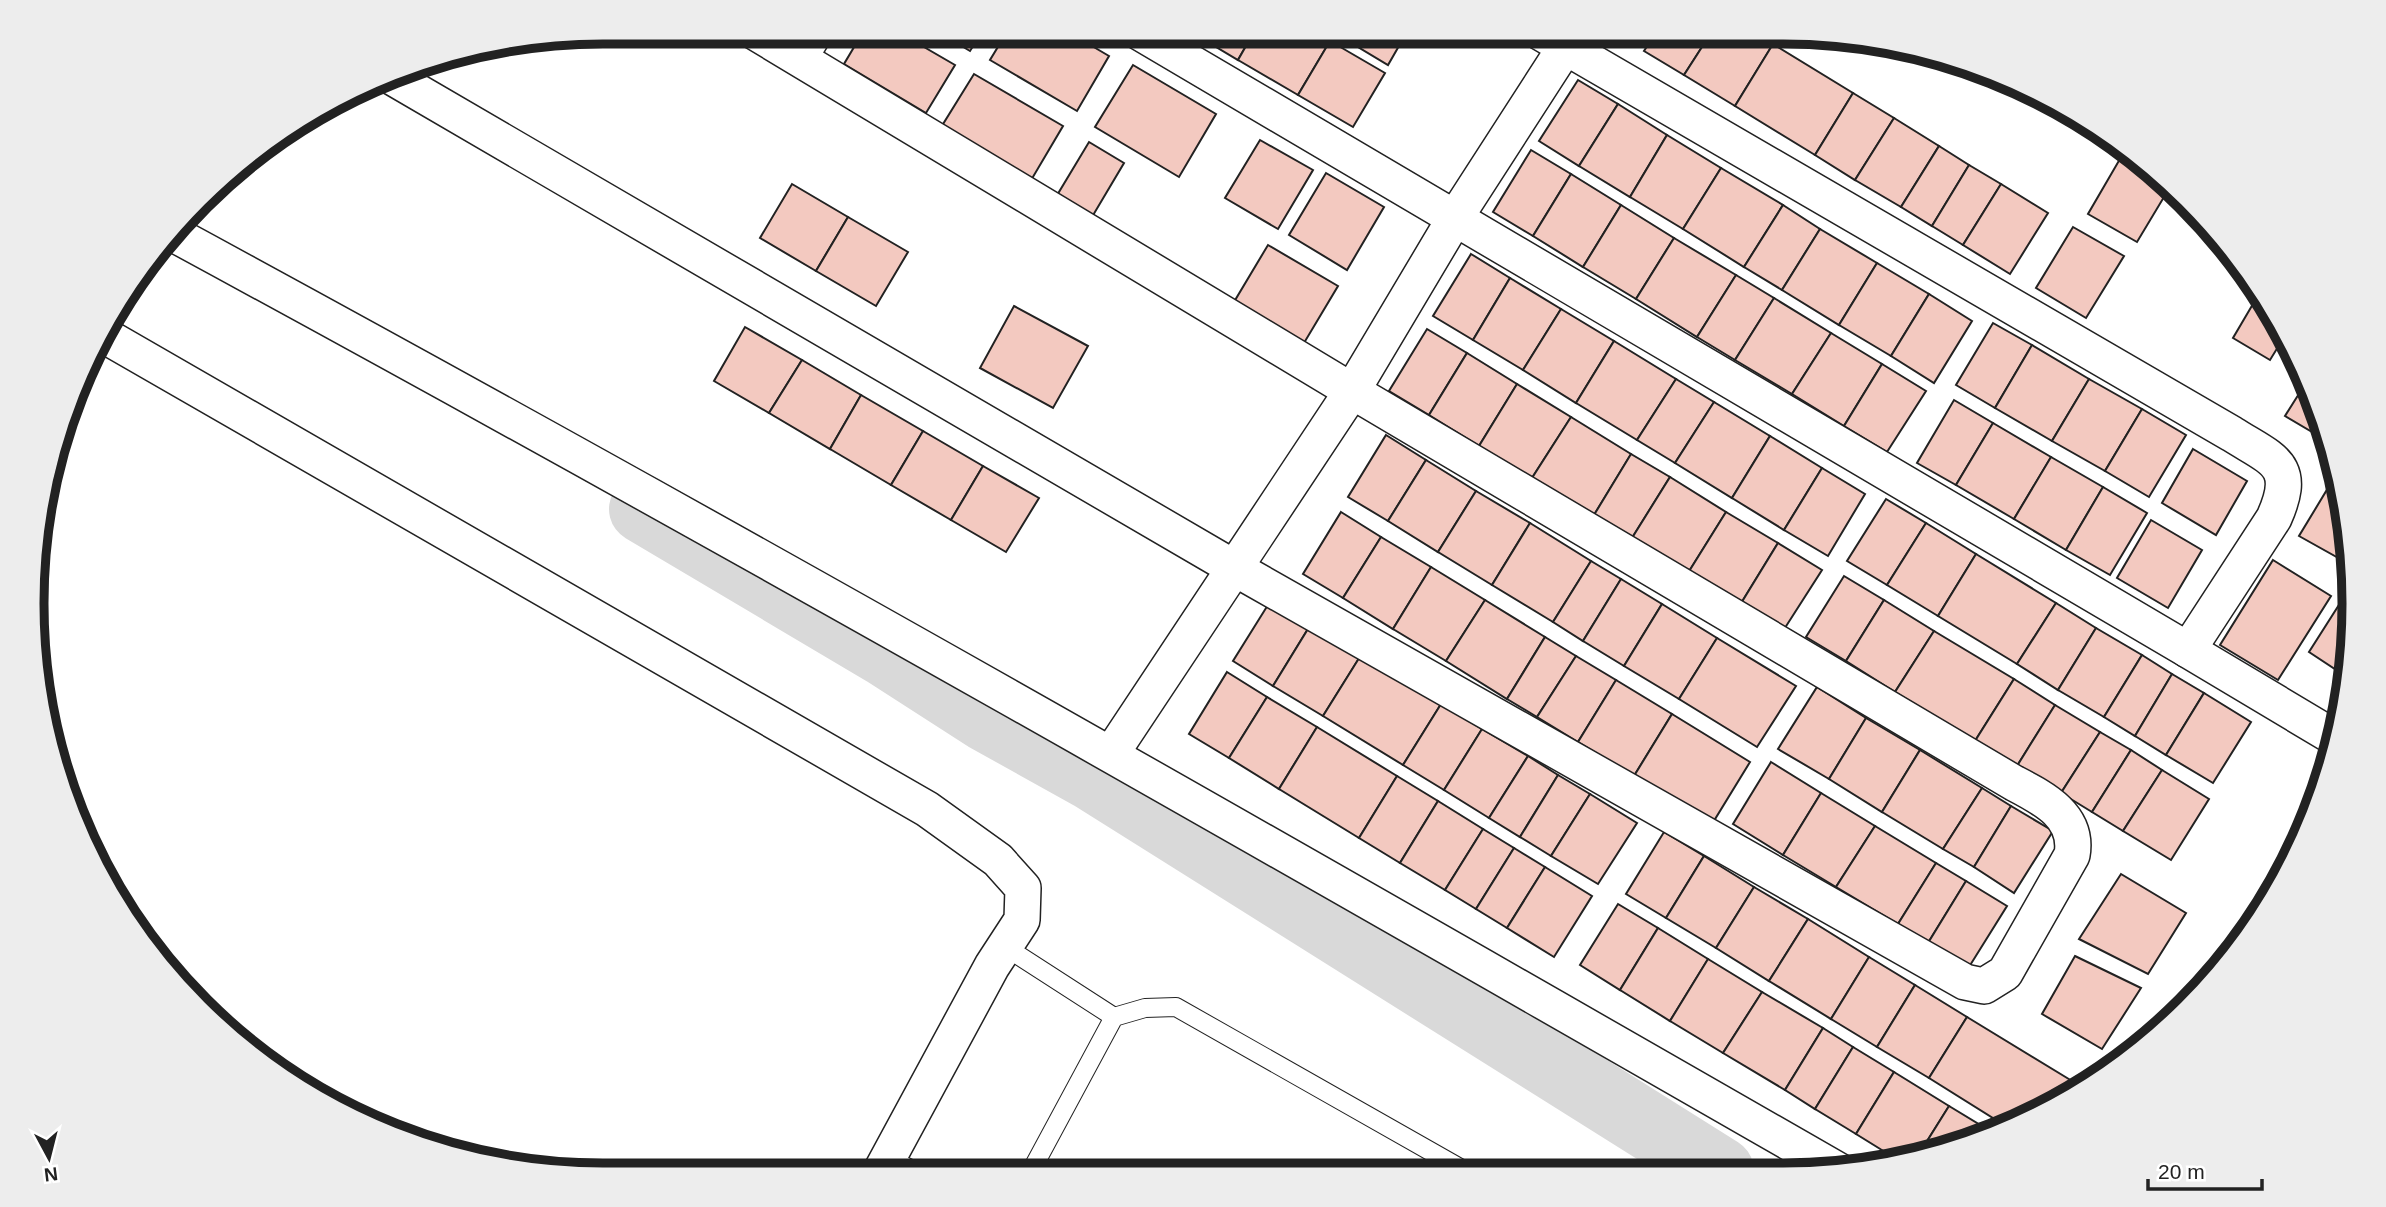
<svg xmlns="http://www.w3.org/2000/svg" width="2386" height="1207" font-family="Arial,sans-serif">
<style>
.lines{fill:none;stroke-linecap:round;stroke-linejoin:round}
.river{stroke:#d9d9d9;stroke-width:68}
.building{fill:#f3c9c0;stroke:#222;stroke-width:2}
.service-casing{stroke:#222;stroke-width:20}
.minor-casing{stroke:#222;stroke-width:38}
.service{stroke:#fff;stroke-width:18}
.minor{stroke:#fff;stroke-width:35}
.rim{fill:none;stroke:#222;stroke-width:9}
</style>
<rect width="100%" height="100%" fill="#fff"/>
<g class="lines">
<path class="river" d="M643 509 884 652 985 717 1091 776 1720 1171"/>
</g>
<g class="building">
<path d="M863 32H898L955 65 926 113 844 64Z"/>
<path d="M938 32H982L970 51Z"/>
<path d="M1007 32H1068L1109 56 1077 111 990 60Z"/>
<path d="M1191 32H1254L1238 60Z"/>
<path d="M1254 32H1315L1330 41 1298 95 1238 60Z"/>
<path d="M1333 32H1407L1388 65Z"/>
<path d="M1656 33H1711L1684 75 1644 51Z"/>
<path d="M1711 33H1754L1773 44 1735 106 1684 75Z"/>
<path d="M1330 41 1385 73 1353 127 1298 95Z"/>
<path d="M1773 44 1853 93 1815 155 1735 106Z"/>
<path d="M1133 65 1216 114 1179 177 1095 127Z"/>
<path d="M974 74 1063 126 1030 182 940 129Z"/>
<path d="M1578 80 1618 104 1579 166 1539 141Z"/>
<path d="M1853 93 1894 118 1855 180 1815 155Z"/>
<path d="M1618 104 1667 135 1630 197 1579 166Z"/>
<path d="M1894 118 1939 146 1901 207 1855 180Z"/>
<path d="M1667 135 1721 168 1683 229 1630 197Z"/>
<path d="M1260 140 1313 170 1278 229 1225 198Z"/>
<path d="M1089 142 1124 163 1092 217 1056 197Z"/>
<path d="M1939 146 1969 165 1932 226 1901 207Z"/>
<path d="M1531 150 1571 174 1533 236 1493 212Z"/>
<path d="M2124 152 2148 166 2170 187 2137 242 2088 214Z"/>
<path d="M1969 165 2001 184 1963 245 1932 226Z"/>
<path d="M1721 168 1783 205 1744 267 1683 229Z"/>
<path d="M1326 173 1384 207 1347 270 1289 235Z"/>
<path d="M1571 174 1621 205 1583 267 1533 236Z"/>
<path d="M792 184 848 217 816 271 760 238Z"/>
<path d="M2001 184 2048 213 2010 274 1963 245Z"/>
<path d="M1621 205 1674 238 1636 299 1583 267Z"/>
<path d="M1783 205 1820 229 1782 290 1744 267Z"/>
<path d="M848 217 908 252 876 306 816 271Z"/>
<path d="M2073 227 2124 256 2086 318 2036 288Z"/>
<path d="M1820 229 1877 263 1839 325 1782 290Z"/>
<path d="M1674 238 1736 275 1697 337 1636 299Z"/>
<path d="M1268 245 1338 286 1304 343 1234 302Z"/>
<path d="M1471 254 1510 278 1473 340 1433 316Z"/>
<path d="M1877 263 1929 294 1891 356 1839 325Z"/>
<path d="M1736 275 1774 298 1735 360 1697 337Z"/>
<path d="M1510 278 1561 309 1523 370 1473 340Z"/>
<path d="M2260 292 2278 317 2286 334 2270 360 2233 338Z"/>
<path d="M1929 294 1972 321 1934 383 1891 356Z"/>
<path d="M1774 298 1831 333 1792 394 1735 360Z"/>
<path d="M1014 306 1088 346 1053 408 980 368Z"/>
<path d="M1561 309 1614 341 1576 403 1523 370Z"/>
<path d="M1993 323 2032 345 1995 408 1956 385Z"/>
<path d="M745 327 802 360 769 413 714 381Z"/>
<path d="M1427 329 1467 353 1429 415 1389 391Z"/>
<path d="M1831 333 1882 364 1844 426 1792 394Z"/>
<path d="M1614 341 1676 379 1637 440 1576 403Z"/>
<path d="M2032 345 2089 379 2052 441 1995 408Z"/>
<path d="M1467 353 1517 384 1479 446 1429 415Z"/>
<path d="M802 360 861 395 830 449 769 413Z"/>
<path d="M1882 364 1926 391 1887 452 1844 426Z"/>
<path d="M1676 379 1714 402 1675 463 1637 440Z"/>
<path d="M2089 379 2142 409 2105 471 2052 441Z"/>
<path d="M2307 381 2324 419 2329 442 2285 416Z"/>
<path d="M1517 384 1571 417 1532 478 1479 446Z"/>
<path d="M861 395 923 431 891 485 830 449Z"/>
<path d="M1954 400 1993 423 1956 485 1917 463Z"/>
<path d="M1714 402 1770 436 1732 498 1675 463Z"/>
<path d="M2142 409 2186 435 2149 497 2105 471Z"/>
<path d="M1571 417 1631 454 1594 515 1532 478Z"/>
<path d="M1993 423 2051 457 2014 519 1956 485Z"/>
<path d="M923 431 983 466 951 520 891 485Z"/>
<path d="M1386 435 1426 460 1388 521 1348 497Z"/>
<path d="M1770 436 1822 468 1784 530 1732 498Z"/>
<path d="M2193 449 2247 481 2216 535 2162 503Z"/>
<path d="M1631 454 1670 477 1632 538 1594 515Z"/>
<path d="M2051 457 2103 487 2066 550 2014 519Z"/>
<path d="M1426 460 1476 491 1438 552 1388 521Z"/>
<path d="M983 466 1039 498 1006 552 951 520Z"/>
<path d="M1822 468 1865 494 1828 556 1784 530Z"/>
<path d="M1670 477 1726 512 1688 573 1632 538Z"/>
<path d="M2103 487 2147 513 2110 575 2066 550Z"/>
<path d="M2328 488 2342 497 2350 528 2351 565 2299 536Z"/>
<path d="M1476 491 1530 523 1492 585 1438 552Z"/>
<path d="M1886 499 1926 523 1887 585 1847 561Z"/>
<path d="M1341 512 1381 537 1343 598 1303 574Z"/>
<path d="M1726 512 1778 543 1740 605 1688 573Z"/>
<path d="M2151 520 2202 550 2168 608 2117 578Z"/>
<path d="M1530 523 1591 561 1553 622 1492 585Z"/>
<path d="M1926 523 1976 554 1938 616 1887 585Z"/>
<path d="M1381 537 1431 567 1393 629 1343 598Z"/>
<path d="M1778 543 1822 570 1783 631 1740 605Z"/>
<path d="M1976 554 2056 603 2017 664 1938 616Z"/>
<path d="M2273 560 2331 596 2278 680 2220 645Z"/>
<path d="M1591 561 1621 579 1583 641 1553 622Z"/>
<path d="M1431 567 1485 600 1446 661 1393 629Z"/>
<path d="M1844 576 1884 600 1846 661 1806 637Z"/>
<path d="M1621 579 1662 604 1624 666 1583 641Z"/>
<path d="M2351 586 2353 641 2347 677 2309 652Z"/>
<path d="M1271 600 1311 624 1273 686 1233 661Z"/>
<path d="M1485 600 1545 637 1507 699 1446 661Z"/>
<path d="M1884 600 1934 631 1895 692 1846 661Z"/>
<path d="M2056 603 2096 628 2058 690 2017 664Z"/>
<path d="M1662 604 1717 638 1679 699 1624 666Z"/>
<path d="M1311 624 1361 655 1323 716 1273 686Z"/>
<path d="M2096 628 2142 655 2104 717 2058 690Z"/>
<path d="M1934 631 2014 679 1975 741 1895 692Z"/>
<path d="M1545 637 1576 656 1537 717 1507 699Z"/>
<path d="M1717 638 1796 686 1757 747 1679 699Z"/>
<path d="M1361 655 1441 704 1403 765 1323 716Z"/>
<path d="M2142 655 2172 674 2135 736 2104 717Z"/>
<path d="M1576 656 1616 680 1578 742 1537 717Z"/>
<path d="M1227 672 1267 697 1229 758 1189 734Z"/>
<path d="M2172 674 2204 693 2166 755 2135 736Z"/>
<path d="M2014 679 2055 705 2017 766 1975 741Z"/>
<path d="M1616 680 1672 714 1634 776 1578 742Z"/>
<path d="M1817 687 1866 718 1829 779 1778 749Z"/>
<path d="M2204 693 2251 722 2213 783 2166 755Z"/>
<path d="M1267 697 1317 727 1279 789 1229 758Z"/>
<path d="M1441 704 1482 729 1444 790 1403 765Z"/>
<path d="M2055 705 2100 732 2061 793 2017 766Z"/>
<path d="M1672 714 1750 762 1712 824 1634 776Z"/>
<path d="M1866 718 1920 750 1882 812 1829 779Z"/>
<path d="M1317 727 1397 776 1359 838 1279 789Z"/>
<path d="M1482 729 1528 756 1489 818 1444 790Z"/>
<path d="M2100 732 2131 750 2092 812 2061 793Z"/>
<path d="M1920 750 1982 788 1943 849 1882 812Z"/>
<path d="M2131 750 2162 770 2123 831 2092 812Z"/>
<path d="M1528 756 1558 775 1520 837 1489 818Z"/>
<path d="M1771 762 1821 793 1783 855 1733 824Z"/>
<path d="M2162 770 2209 799 2171 860 2123 831Z"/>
<path d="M1558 775 1590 794 1551 856 1520 837Z"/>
<path d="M1397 776 1438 801 1400 863 1359 838Z"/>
<path d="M1982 788 2011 806 1974 867 1943 849Z"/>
<path d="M1821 793 1875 826 1836 887 1783 855Z"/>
<path d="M1590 794 1637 823 1598 884 1551 856Z"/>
<path d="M1438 801 1483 829 1445 890 1400 863Z"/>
<path d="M2011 806 2053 831 2014 893 1974 867Z"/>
<path d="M1875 826 1936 863 1898 924 1836 887Z"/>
<path d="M1483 829 1514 848 1476 909 1445 890Z"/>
<path d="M1664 832 1704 856 1666 918 1626 894Z"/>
<path d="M1514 848 1545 867 1507 928 1476 909Z"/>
<path d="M1704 856 1754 887 1716 948 1666 918Z"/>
<path d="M1936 863 1966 881 1928 943 1898 924Z"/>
<path d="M1545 867 1592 896 1554 957 1507 928Z"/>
<path d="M2121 874 2186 913 2148 974 2079 939Z"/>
<path d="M1966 881 2007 906 1969 967 1928 943Z"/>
<path d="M1754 887 1808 919 1769 981 1716 948Z"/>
<path d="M1618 904 1658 928 1620 990 1580 965Z"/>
<path d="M1808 919 1869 957 1831 1019 1769 981Z"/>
<path d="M1658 928 1708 959 1670 1021 1620 990Z"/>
<path d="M2075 956 2141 988 2102 1049 2042 1014Z"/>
<path d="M1869 957 1915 985 1877 1047 1831 1019Z"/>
<path d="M1708 959 1762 992 1723 1053 1670 1021Z"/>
<path d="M1915 985 1967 1017 1929 1078 1877 1047Z"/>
<path d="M1762 992 1823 1028 1785 1090 1723 1053Z"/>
<path d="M1967 1017 2077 1084 2073 1091 2009 1128 1929 1078Z"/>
<path d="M1823 1028 1853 1047 1815 1109 1785 1090Z"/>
<path d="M1853 1047 1894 1072 1856 1134 1815 1109Z"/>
<path d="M1894 1072 1949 1106 1919 1154 1898 1160 1856 1134Z"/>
<path d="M1949 1106 1995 1134 1919 1154Z"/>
</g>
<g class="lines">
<g class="service-casing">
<g id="service">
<path d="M1004 946 1114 1017"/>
<path d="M888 1158 919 1173"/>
<path d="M1030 1173 1114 1017 1145 1008 1176 1007 1467 1172"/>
</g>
</g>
<g class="minor-casing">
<g id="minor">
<path d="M1139 32 2188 650 2274 518C2298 464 2273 460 2232 434L1540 32"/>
<path d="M800 57 815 32"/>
<path d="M392 77 1236 569 1965 982 1984 986 2005 973 2072 855C2079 816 2043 798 2014 783L1352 391 755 32"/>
<path d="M170 232C731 536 1285 853 1839 1171"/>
<path d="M102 334 927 809 998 860 1023 888 1022 920 992 966 880 1173"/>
<path d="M2188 650 2337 739"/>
<path d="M1111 754 1352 391 1455 218 1575 32"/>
</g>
</g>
<use href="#service" class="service"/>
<use href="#minor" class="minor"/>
</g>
<path d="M0 0H2386V1207H0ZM603 44H1783A559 559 0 0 1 2342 603V604A559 559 0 0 1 1783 1163H603A559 559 0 0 1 44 604V603A559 559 0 0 1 603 44Z" fill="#ededed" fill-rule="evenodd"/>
<path class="rim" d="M603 44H1783A559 559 0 0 1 2342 603V604A559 559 0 0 1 1783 1163H603A559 559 0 0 1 44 604V603A559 559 0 0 1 603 44Z"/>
<g transform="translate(49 1158) rotate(173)" stroke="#ffffff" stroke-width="5" paint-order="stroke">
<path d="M0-5L12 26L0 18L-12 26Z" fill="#222222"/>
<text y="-10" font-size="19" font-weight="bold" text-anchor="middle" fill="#222222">N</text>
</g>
<path d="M2148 1179v10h114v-10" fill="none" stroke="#222222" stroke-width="3.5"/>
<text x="2158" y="1179" font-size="21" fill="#222222" stroke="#ffffff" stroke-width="5" paint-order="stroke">20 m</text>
</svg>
